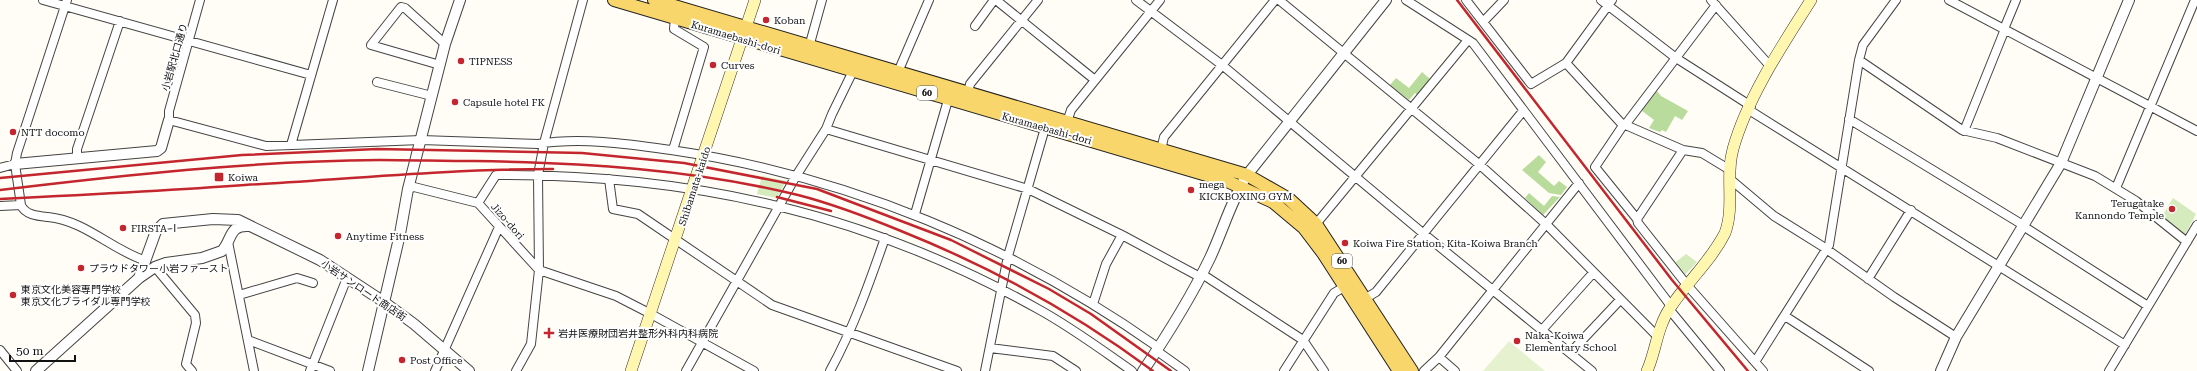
<svg xmlns="http://www.w3.org/2000/svg" width="2197" height="371" viewBox="0 0 2197 371" font-family="'Roboto Serif','Noto Sans JP',serif">
<rect width="100%" height="100%" fill="#fffdf5"/>
<path fill="#d5ebbd" d="M762,176l24,5 -9,17 -20,-4z
M2173,198l23,16 -11,21 -23,-19z
M1686,254l11,8 -14,15 -10,-13z"/>
<path fill="#b9dc9c" d="M1422,72l8,7 -13,16 -2,-2 -6,7 -19,-15 6,-7 13,10z
M1657,91l4,5 27,15 -6,9 -7,-4 -9,16 -4,-2 -2,2 -11,-4 5,-8 -13,-10z
M1539,155l7,7 -8,10 16,14 5,-5 8,6 -6,8 -12,-2 -27,-23z
M1529,193l15,13 8,-10 8,1 -17,18 -18,-17z"/>
<path fill="#e6f2cf" d="M1509,341l36,30h-62z"/>
<g fill="none" stroke-linecap="round" stroke-linejoin="round">
<defs>
<path id="minor" d="M43,0l268,75
M67,0l-50,153 -2,11 6,41c4,10 17,11 27,12 38,4 62,32 98,44
M200,0l-31,111v9l97,26 155,-6 117,4c43,-7 90,0 133,6 177,26 342,95 488,198
M996,0l99,80
M1136,0l86,65 202,169 168,137
M1279,0l201,165 67,60 110,111
M1406,0l67,43 198,263
M1466,0l65,84 35,-21 46,-63
M1601,0l75,58 75,48
M1711,0l59,66
M1949,0l248,131
M1483,22l21,-22
M975,26l19,-26
M2004,29l12,-29
M809,47l13,-47
M1859,60l103,70 35,8 98,38 41,25 51,41
M1566,63l55,60 62,27 19,3 28,17
M440,65l-69,-20 30,-38 4,1 40,36
M898,72l31,-72
M377,82l55,14
M968,93l2,-9 68,-84
M1749,110l376,235
M1849,119l174,106
M1067,122l4,-12 89,-110
M1624,124l-29,43 42,52 46,-69
M1625,125l91,-120
M826,129l202,60 94,46 78,42
M1964,131l41,-102
M291,145l42,-145
M673,150l31,-103 -30,-18 1,-11
M1161,150l3,-13 111,-137
M77,158v-9l43,-128
M0,168l15,-4
M609,179l4,30 25,5 134,91 185,66
M1730,179l44,37 48,30 72,51 62,40
M2116,188l79,-188
M408,189l6,-2 64,16 61,67 77,26 35,18 103,57
M478,203l18,-28c195,-1 371,38 542,134 33,18 64,41 94,62
M0,206l21,-1
M915,214l33,-114
M1637,219l1,4 49,62 76,86
M1316,224l152,-184
M2023,226l125,80
M228,242l26,129
M155,267l40,48 1,8 -10,41 6,7
M1202,274l101,66 21,31
M1868,279l43,-69
M239,295l58,-17 16,5
M1366,298l10,-6 147,-181
M1093,304l13,-40 16,-29
M1669,309l51,62
M1785,316l84,55
M1542,330l51,-57
M248,340l82,31
M990,348l63,8 23,15
M0,350l17,21
M1157,351l28,20
M1570,353l50,-53
M1439,357l16,14
M1755,362l74,-117 30,-185 4,-15 33,-45
M310,371l37,-93
M435,371l64,-144
M516,371l15,-27 8,-74 -1,-95 6,-32 39,-143
M686,371l110,-195 30,-47 6,-15 21,-43
M830,371c23,-42 39,-87 55,-133
M985,371l23,-115 37,-128
M1284,371l50,-78 10,-6
M1424,371l15,-14 140,-174
M2109,371l88,-146"/>
<path id="tertiary" d="M15,164l142,-13 4,-3 8,-28
M139,278l17,-47 7,-7 50,-5 25,1 82,40 64,42 30,22 55,47
M36,371l103,-93 16,-11 11,-4 36,-5 20,-7c10,-11 7,-26 26,-25
M368,371l32,-137 8,-45 37,-145 15,-44
M1143,371c23,-34 49,-76 67,-113 13,-28 21,-57 37,-83l139,-175
M1941,371l15,-34 105,-174 68,-163"/>
<path id="secondary" d="M631,371l124,-371
M1647,371c9,-20 10,-44 23,-63 17,-26 41,-47 55,-75 10,-27 0,-56 8,-84 14,-51 50,-105 78,-149"/>
<path id="primary" d="M614,0l613,181 46,21 31,26 19,25 76,118
M654,0l593,175 42,24 27,25 96,147"/>
</defs>
<use href="#minor" stroke="#444" stroke-width="10"/>
<use href="#tertiary" stroke="#444" stroke-width="12"/>
<use href="#secondary" stroke="#333" stroke-width="12"/>
<use href="#primary" stroke="#222" stroke-width="14"/>
<use href="#minor" stroke="#fff" stroke-width="8"/>
<use href="#tertiary" stroke="#fff" stroke-width="10"/>
<use href="#secondary" stroke="#fff6b0" stroke-width="11"/>
<use href="#primary" stroke="#f9d66b" stroke-width="12"/>
<path stroke="#c4262e" stroke-width="2.5" d="M1457,0l215,280 76,91
M0,178l242,-23 135,-6 205,4 102,10 133,26 134,51 98,49 42,25 80,57
M0,190c125,-15 252,-29 379,-30 32,0 64,1 96,1 109,2 217,8 323,34 35,9 69,22 103,36 90,36 174,82 252,140
M777,197l54,14
M0,199c82,-4 163,-8 245,-14 103,-6 205,-16 308,-16"/>
</g>
<g fill="#c4262e" stroke="#fff" stroke-width="1.5">
<circle cx="766" cy="20" r="4"/>
<circle cx="461" cy="61" r="4"/>
<circle cx="713" cy="65" r="4"/>
<circle cx="455" cy="102" r="4"/>
<circle cx="13" cy="132" r="4"/>
<rect x="214" y="172" width="10" height="10" rx="2"/>
<circle cx="1191" cy="190" r="4"/>
<circle cx="2172" cy="209" r="4"/>
<circle cx="123" cy="228" r="4"/>
<circle cx="338" cy="236" r="4"/>
<circle cx="1345" cy="243" r="4"/>
<circle cx="81" cy="268" r="4"/>
<circle cx="13" cy="295" r="4"/>
<path d="M547 327h4v4h4v4h-4v4h-4v-4h-4v-4h4z"/>
<circle cx="1517" cy="341" r="4"/>
<circle cx="402" cy="360" r="4"/>
</g>
<g text-anchor="middle" stroke-width="4" stroke-linejoin="round" paint-order="stroke">
<g fill="#fff" stroke="#585858" stroke-width="1">
<rect x="917" y="86" width="20" height="14" rx="3"/>
<rect x="1332" y="254" width="20" height="14" rx="3"/>
</g>
<g font-size="9" font-weight="bold" fill="#111">
<text x="927" y="96">60</text>
<text x="1342" y="264">60</text>
</g>
<g font-size="10" fill="#111" stroke="#fff" text-anchor="start">
<text x="774" y="24">Koban</text>
<text x="469" y="65">TIPNESS</text>
<text x="721" y="69">Curves</text>
<text x="463" y="106">Capsule hotel FK</text>
<text x="21" y="136">NTT docomo</text>
<text x="228" y="181">Koiwa</text>
<text x="1199" y="188">mega<tspan x="1199" dy="12">KICKBOXING GYM</tspan></text>
<text x="2164" y="207" text-anchor="end">Terugatake<tspan x="2164" dy="12">Kannondo Temple</tspan></text>
<text x="131" y="232">FIRSTA Ⅰ</text>
<text x="346" y="240">Anytime Fitness</text>
<text x="1353" y="247">Koiwa Fire Station, Kita-Koiwa Branch</text>
<text x="89" y="272">プラウドタワー小岩ファースト</text>
<text x="21" y="293">東京文化美容専門学校<tspan x="21" dy="12">東京文化ブライダル専門学校</tspan></text>
<text x="558" y="337">岩井医療財団岩井整形外科内科病院</text>
<text x="1525" y="339">Naka-Koiwa<tspan x="1525" dy="12">Elementary School</tspan></text>
<text x="410" y="364">Post Office</text>
</g>
<g font-size="10" fill="#111" stroke="#fff">
<text transform="translate(736 37) rotate(17)" y="4">Kuramaebashi-dori</text>
<text transform="translate(174 57) rotate(-74)" y="4">小岩駅北口通り</text>
<text transform="translate(1047 128) rotate(16)" y="4">Kuramaebashi-dori</text>
<text transform="translate(694 186) rotate(-72)" y="4">Shibamata-kaido</text>
<text transform="translate(508 221) rotate(49)" y="4">Jizo-dori</text>
<text transform="translate(364 290) rotate(34)" y="4">小岩サンロード商店街</text>
</g>
</g>
<path d="M10 355v6h65v-6" fill="none" stroke="#111111" stroke-width="2"/>
<text x="16" y="355" font-size="12" fill="#111111" stroke="#ffffff" stroke-width="3" paint-order="stroke">50 m</text>
</svg>
